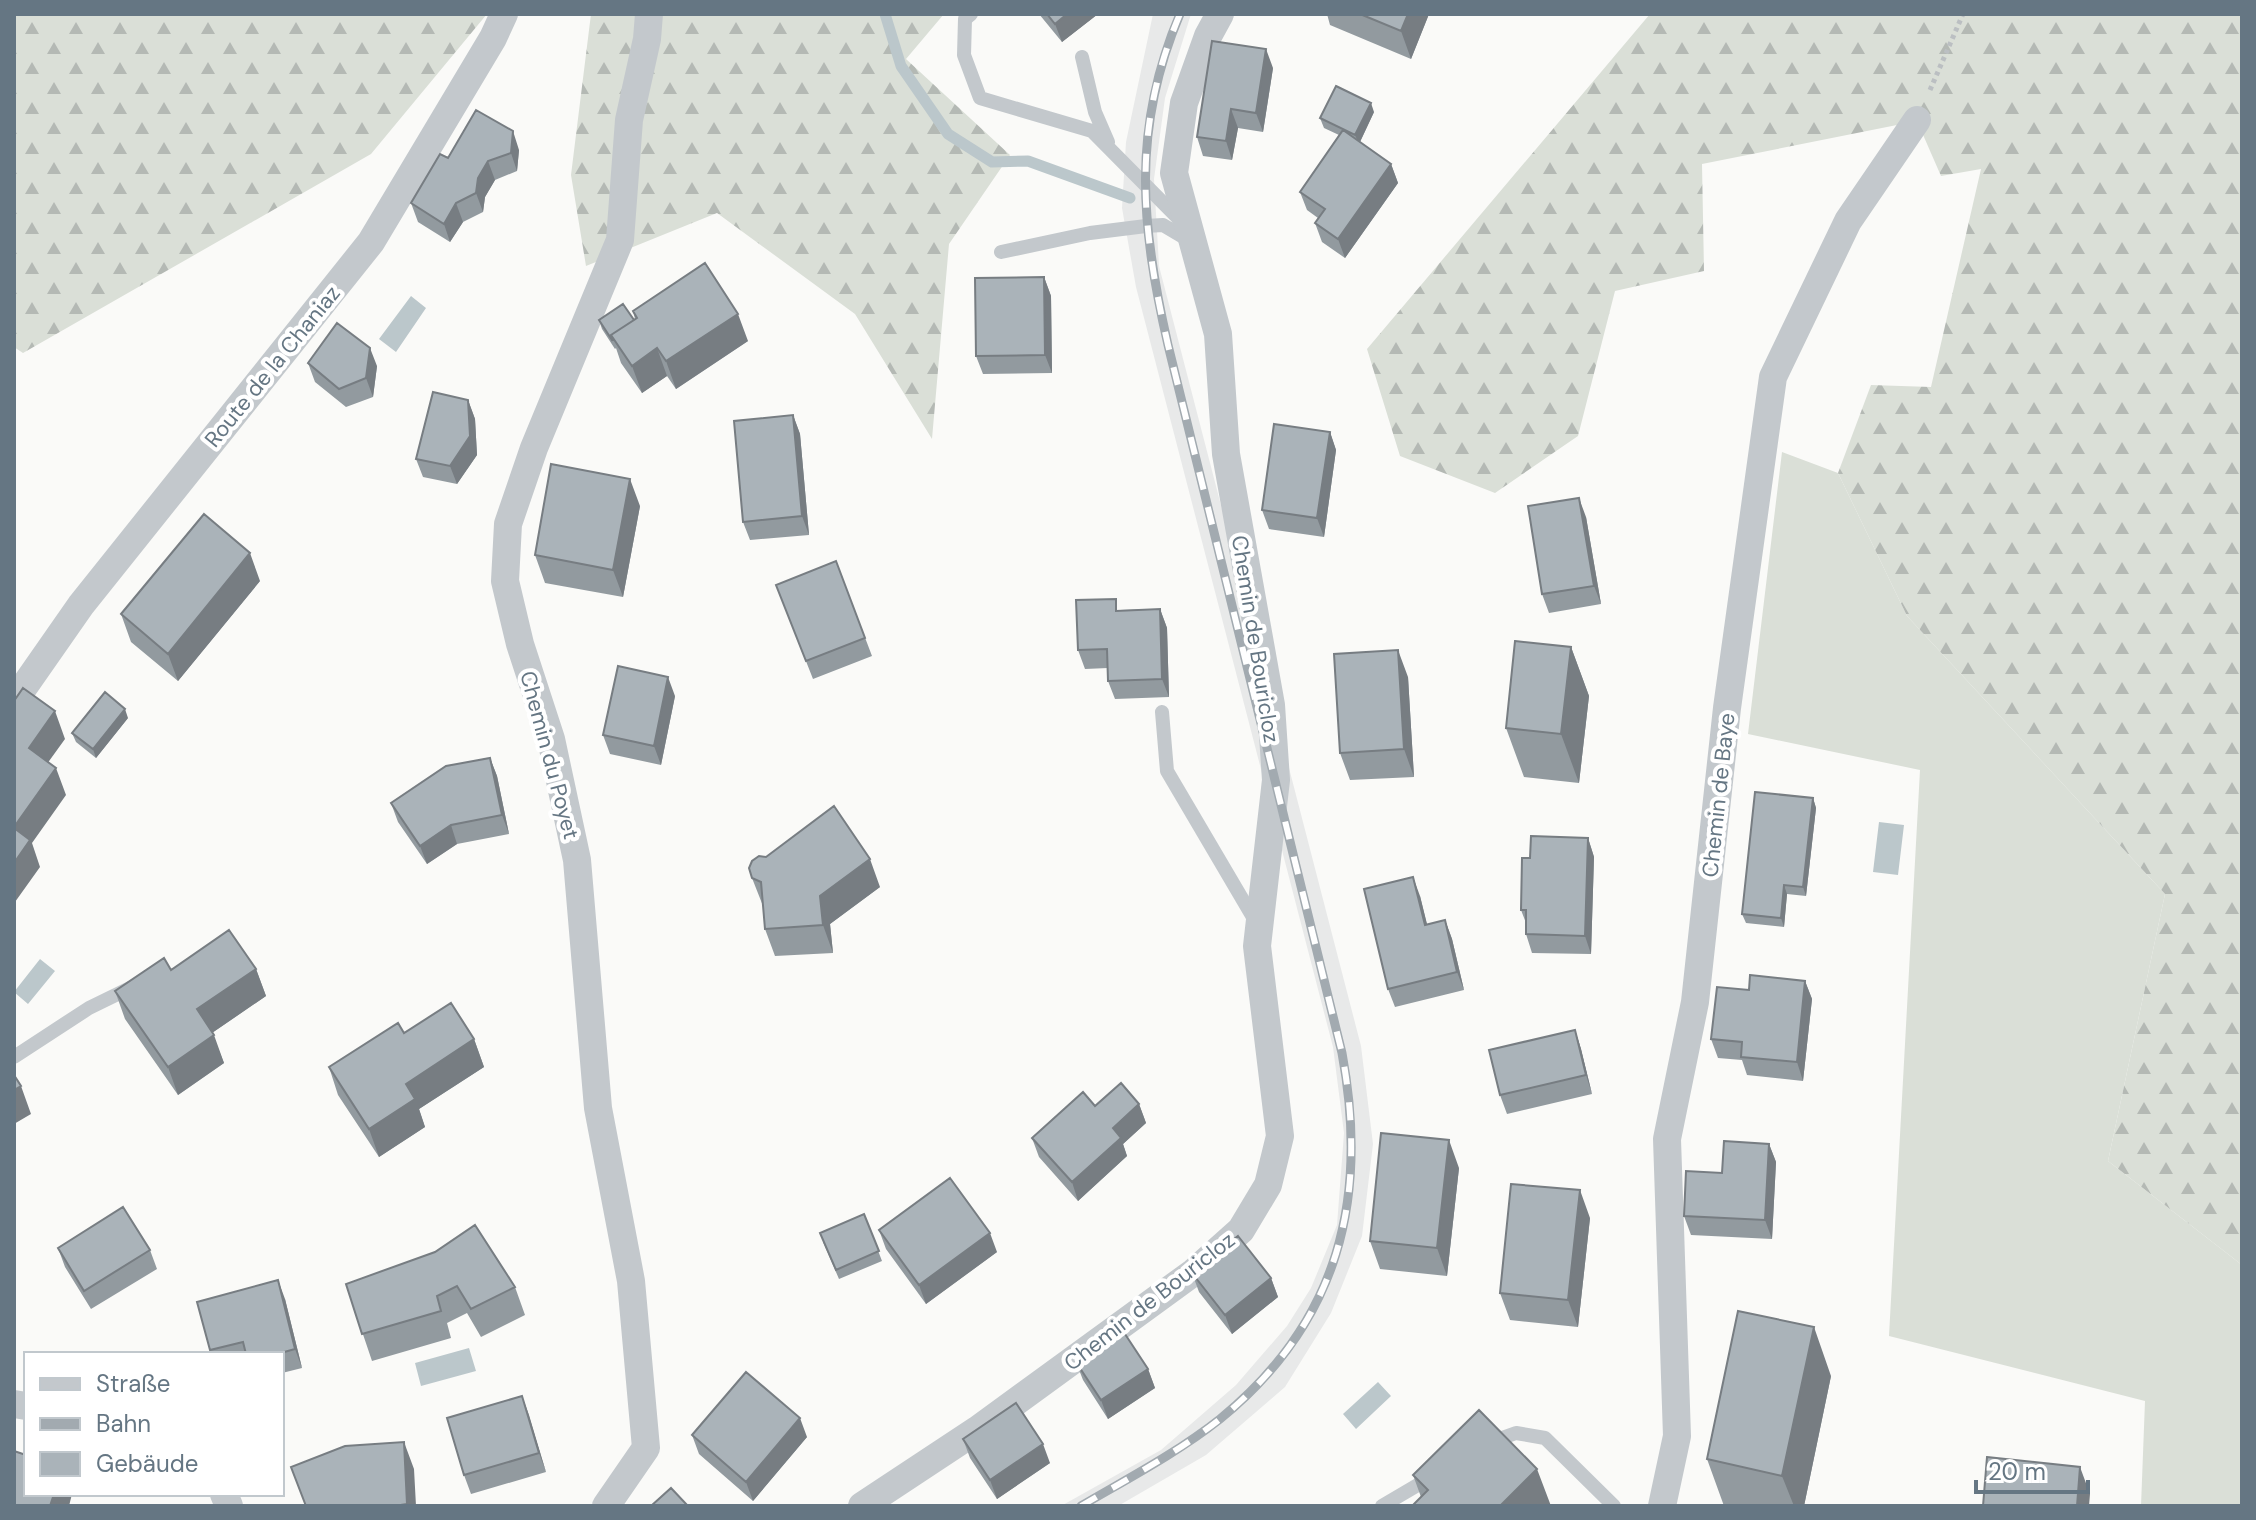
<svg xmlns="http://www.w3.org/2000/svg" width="2256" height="1520" viewBox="0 0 2256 1520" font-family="'DM Sans',sans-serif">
<defs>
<pattern id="forest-firs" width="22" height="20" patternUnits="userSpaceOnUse" patternTransform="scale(2)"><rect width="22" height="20" fill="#dadfd7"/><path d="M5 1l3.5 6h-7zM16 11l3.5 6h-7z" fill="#b4b9b4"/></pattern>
</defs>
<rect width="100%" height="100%" fill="#fafaf8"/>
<path fill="#e8e9e9" d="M1153,14h38l-26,84 -11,81 5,87 202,780 12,98 -11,92 -31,77 -46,74 -79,68 -88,51h-57l100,-56 75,-65 51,-59 24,-38 26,-63 7,-92 -11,-86 -197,-760 -14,-79 4,-66z"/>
<path fill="#dadfd7" d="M1782,452l56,21 69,143 258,278 -57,267 134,104v241h-101l4,-105 -256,-65 31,-566 -172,-36z"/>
<path fill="url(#forest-firs)" d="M14,14h473l-116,140 -348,199 -9,-6z
M591,14h353l-38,45 104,96 -61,89 -17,195 -77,-125 -138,-101 -131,53 -15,-91z
M1650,14h592v1251l-134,-104 57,-267 -258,-278 -69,-143 33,-88 60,2 50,-218 -40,7 -24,-55 -215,43 2,107 -89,20 -37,145 -83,57 -95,-37 -33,-107z"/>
<path fill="#bbc7cb" d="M411,296l15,12 -30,44 -17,-13z
M1879,822l25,3 -6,50 -25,-3z
M40,959l15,12 -27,33 -14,-12z
M469,1348l7,23 -55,15 -6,-23z
M1378,1382l13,14 -35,33 -13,-15z"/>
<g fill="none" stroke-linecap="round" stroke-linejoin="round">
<path stroke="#bbc7cb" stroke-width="11" d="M885,14l16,52 47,68 44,28 36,-1 102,37"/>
<path stroke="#bbbfc2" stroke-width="5" stroke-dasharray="4 4" stroke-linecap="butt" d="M1930,90l33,-76"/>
<path stroke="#c3c8cc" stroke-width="14" d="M971,14l-6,5 -1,36 16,43 112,33 91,92
M1082,57l13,55 13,30
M1001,252l89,-19 56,-7 17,-1 27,16
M1162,712l5,59 90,153
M14,1057l75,-49 43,-21
M1488,1443l28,-10 29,5 69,68
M1382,1506l51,-30"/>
<path stroke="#c3c8cc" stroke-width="28" d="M14,701l67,-96 290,-363 122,-204 11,-24
M14,1404l12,2
M224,1494l5,12
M606,1506l40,-58 -15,-167 -33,-173 -21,-248 -26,-121 -31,-95 -15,-63 3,-57 26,-76 86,-208 9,-120 18,-81 2,-25
M862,1506l115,-76 217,-158 47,-42 27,-45 12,-49 -23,-190 19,-166 -5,-75 -45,-251 -8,-120 -44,-161 10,-70 24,-67 12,-22
M1662,1506l15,-70 -10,-297 28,-137 32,-294 46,-331 75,-156 69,-101"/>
<defs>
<path id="rail" d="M1081,1506c46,-27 96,-53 139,-87 119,-97 149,-220 122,-366l-174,-708c-27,-118 -37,-216 12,-331"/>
</defs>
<use href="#rail" stroke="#a2aab0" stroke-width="9"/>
<use href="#rail" stroke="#fff" stroke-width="6" stroke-dasharray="18" stroke-linecap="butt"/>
</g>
<path fill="#929a9f" d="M1039,14h59l-36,28z
M1327,14h102l-18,45 -81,-34z
M1273,68l-10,64 -25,-4 -6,32 -29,-4 -6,-19z
M1374,112l-14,30 31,22 7,19 -53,75 -23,-16 -7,-19 3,-5 -11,-8 -7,-18 39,-57 -15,-7 -4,-10z
M519,150l-2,21 -22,9 -10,17 -2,15 -20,10 -13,20 -32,-20 -7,-19 37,-45z
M1044,277l7,19 1,77 -69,1 -7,-18z
M633,311l115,30 -72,48 -9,-13 -25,17 -21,-30 -5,-15 -1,1 -13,-20 -3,-9h35l1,-1z
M308,363l69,3 -4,31 -27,10 -31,-25z
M468,400l7,19 2,36 -20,29 -34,-7 -7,-18z
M793,415l7,19 9,101 -59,5 -7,-18z
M1330,432l6,18 -12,87 -55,-8 -7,-19z
M640,506l-17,91 -78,-14 -10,-28z
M1586,517l15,87 -52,9 -7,-19z
M836,561l36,95 -59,23 -37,-94z
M260,581l-82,100 -47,-39 -10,-28z
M1160,609l7,19 2,69 -54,2 -7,-18v-13l-23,1 -7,-19 42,-40z
M1571,647l18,49 -10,87 -55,-6 -18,-49z
M1408,677l6,100 -64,3 -10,-27z
M675,696l-14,69 -51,-11 -7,-19z
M128,718l-32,40 -20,-16 -4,-9z
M490,758l7,18 12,58 -52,10 -30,20 -29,-42 -7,-19z
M1813,798l3,10 -10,88 -19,-2 -3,33 -38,-4 -4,-9z
M1588,838l6,19 -3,97 -59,-1 -6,-19v-11l-5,-13 9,-52z
M752,878l128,9 -50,37 3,29 -58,3 -10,-27 -2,-23z
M1420,896l7,29 18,-5 7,19 12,51 -69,17 -7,-18z
M256,969l10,27 -54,37 12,30 -46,32 -53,-76 -10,-28 56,-21z
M1805,981l7,18 -9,82 -56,-6 -5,-15 -24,-2 -7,-19 38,-49z
M1575,1030l6,19 11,45 -85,20 -7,-19z
M404,1033l70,6 10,28 -65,42 6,18 -46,30 -41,-62 -9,-28z
M1139,1104l7,19 -23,21 4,12 -49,45 -39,-44 -7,-19 63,-32z
M1769,1144l7,18 -4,77 -81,-4 -7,-19 38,-43z
M1459,1168l-12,108 -67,-7 -10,-28z
M864,1214l18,47 -43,18 -16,-37z
M1590,1218l-12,109 -68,-7 -10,-27z
M879,1230l118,22 -71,52 -40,-55z
M58,1248l92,2 7,19 -66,40 -26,-42z
M1192,1273l79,5 7,19 -46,37 -33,-42z
M346,1284l169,3 10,28 -44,22 -14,-24 -20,10 4,15 -79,23z
M285,1299l17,69 -20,5v-19h-71l-14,-52z
M1076,1362l72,7 7,19 -47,31 -25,-39z
M1831,1376l-27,130h-80l-17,-47z
M522,1396l24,76 -75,22 -7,-19z
M692,1435l115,2 -54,64 -54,-47z
M963,1439l87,24 -53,36 -27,-41z
M1413,1475l138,31 -130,-9z"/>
<path fill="#777d82" d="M1067,14h31l-36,28 -7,-18z
M1408,14h21l-18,45 -10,-28z
M1266,49l7,19 -10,64 -7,-19z
M1371,103l3,9 -15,32 -4,-9z
M1231,109l7,19 -6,32 -6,-19z
M513,131l6,19 -2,21 -6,-18z
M488,161l7,19 -10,17 -2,15 -7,-19 2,-15z
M1391,164l7,19 -53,75 -7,-19z
M456,203l7,19 -13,20 -6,-18z
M1044,277l7,19 1,77 -7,-18z
M738,314l10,27 -72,48 -10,-28z
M370,348l7,18 -4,31 -7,-19z
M657,348l10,28 -25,17 -10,-27z
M468,400l7,19 2,36 -20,29 -7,-18z
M793,415l7,19 9,101 -7,-19z
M1330,432l6,18 -12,87 -7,-19z
M630,479l10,27 -17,91 -10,-27z
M1579,498l7,19 15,87 -7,-18z
M250,553l10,28 -82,100 -10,-27z
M1160,609l7,19 2,69 -7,-18z
M1571,647l18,49 -10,87 -18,-49z
M1398,650l10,27 6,100 -10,-28z
M668,677l7,19 -14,69 -7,-19z
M125,709l3,9 -32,40 -3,-9z
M55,711l10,28 -26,36 -10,-27z
M490,758l7,18 12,58 -7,-19z
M56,768l10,27 -34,48 8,24 -25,35 -1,-3v-72z
M1813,798l3,10 -10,88 -3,-9z
M451,825l6,19 -30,20 -7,-18z
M1588,838l6,19 -3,97 -6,-18z
M870,859l10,28 -50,37 3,29 -10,-28 -3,-29z
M1413,877l7,19 12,48 -7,-19z
M1784,885l3,9 -3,33 -3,-9z
M1445,920l7,19 12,51 -7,-18z
M256,969l10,27 -60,41 -9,-28z
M1805,981l7,18 -9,82 -6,-19z
M1575,1030l6,19 11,45 -6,-19z
M214,1035l10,28 -46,32 -10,-28z
M474,1039l10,28 -65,42 6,18 -46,30 -10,-28 37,-45z
M21,1086l10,28 -17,10v-34z
M1139,1104l7,19 -23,21 4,12 -49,45 -6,-19 41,-54z
M1449,1140l10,28 -12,108 -10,-28z
M1769,1144l7,18 -4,77 -7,-19z
M1580,1190l10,28 -12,109 -10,-27z
M990,1233l7,19 -71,52 -7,-19z
M1271,1278l7,19 -46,37 -7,-19z
M278,1280l7,19 17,69 -7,-19z
M1814,1327l17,49 -27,130h-10l-12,-30z
M1148,1369l7,19 -47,31 -7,-19z
M522,1396l7,19 17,57 -7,-19z
M800,1418l7,19 -54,64 -7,-19z
M404,1442l10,27 2,37h-8l-1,-2z
M1043,1444l7,19 -53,36 -7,-19z
M2080,1467l10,27 -1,12h-12z
M1537,1469l14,37h-51z
M54,1494h18l-3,12h-19z"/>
<path fill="#aab3b9" stroke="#777d82" stroke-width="2" d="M1047,14h20l-12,10z
M1360,14h48l-7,17z
M1212,41l54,8 -10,64 -25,-4 -5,32 -29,-4z
M1336,86l35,17 -16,32 -35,-17z
M476,110l37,21 -2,22 -23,8 -10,17 -2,15 -20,10 -12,21 -33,-21 29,-49 8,4z
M1343,130l48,34 -53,75 -23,-16 10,-14 -25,-17z
M705,263l33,51 -72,47 -9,-13 -25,18 -21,-31 26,-17 -4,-7z
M1044,277l1,78 -69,1 -1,-78z
M623,304l11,16 -23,15 2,4 -1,1 -13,-20z
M337,323l33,25 -4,30 -27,11 -31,-26z
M433,392l35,8 2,36 -20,30 -34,-7z
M793,415l9,101 -59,6 -9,-101z
M1274,424l56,8 -13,86 -55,-8z
M551,464l79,15 -17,91 -78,-15z
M1579,498l15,88 -52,8 -14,-88z
M204,514l46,39 -82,101 -47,-40z
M836,561l29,77 -59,23 -30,-76z
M1116,599v12l44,-2 2,70 -54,2 -1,-32 -29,1 -2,-50z
M1515,641l56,6 -10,87 -55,-6z
M1398,650l6,99 -64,4 -6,-99z
M618,666l50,11 -14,69 -51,-11z
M23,688l32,23 -26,37 27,20 -42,59v-126z
M105,692l20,17 -32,40 -21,-16z
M490,758l12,57 -51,10 -31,21 -29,-43 55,-37z
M1755,792l58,6 -10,89 -19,-2 -3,33 -39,-4z
M834,806l36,53 -50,37 3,29 -58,4 -4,-47 -9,-4 -3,-10 3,-7 7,-5 7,1z
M14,828l16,12 -16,23z
M1531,836l57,2 -3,98 -59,-2v-24h-5l1,-52h8z
M1413,877l12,48 20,-5 12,52 -69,17 -24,-100z
M229,930l27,39 -59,40 17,26 -46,32 -53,-76 49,-33 7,12z
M1750,975l55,6 -8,81 -56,-5 1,-15 -31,-3 6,-52 32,3z
M451,1003l23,36 -68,45 9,15 -46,30 -40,-62 69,-44 6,10z
M1575,1030l11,45 -86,20 -11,-45z
M14,1075l7,11 -7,4z
M1121,1083l18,21 -26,24 8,10 -49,44 -40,-44 51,-46 12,14z
M1381,1133l68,7 -12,108 -67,-7z
M1724,1141l45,3 -4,76 -81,-4 2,-45 36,2z
M950,1178l40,55 -71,52 -40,-55z
M1511,1184l69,6 -12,110 -68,-7z
M123,1207l27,43 -66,41 -26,-43z
M864,1214l15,37 -43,19 -16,-37z
M475,1225l40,62 -44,22 -14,-23 -20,10 4,15 -79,23 -16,-50 89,-32z
M1238,1236l33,42 -46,37 -33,-42z
M278,1280l17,69 -18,5h-31l-3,-12 -33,8 -13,-48z
M1738,1311l76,16 -32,149 -75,-17z
M1123,1331l25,38 -47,31 -25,-38z
M746,1372l54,46 -54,64 -54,-47z
M522,1396l17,57 -75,22 -17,-57z
M1016,1403l27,41 -53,36 -27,-41z
M1479,1410l58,59 -37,37h-88l16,-16 -15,-15z
M404,1442l3,62 -13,2h-88l-15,-39 54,-21z
M14,1451l12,4v39h28l-4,12h-36z
M1987,1457l93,10 -3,39h-94z
M671,1488l17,18h-37z"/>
<g text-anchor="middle" stroke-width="8" stroke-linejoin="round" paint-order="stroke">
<g font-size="22" fill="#657683" stroke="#fff">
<text transform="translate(272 366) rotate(-51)" y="8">Route de la Chaniaz</text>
<text transform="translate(1256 639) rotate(81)" y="8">Chemin de Bouricloz</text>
<text transform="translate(550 755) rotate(75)" y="8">Chemin du Poyet</text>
<text transform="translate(1718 795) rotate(-84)" y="8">Chemin de Baye</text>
<text transform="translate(1149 1301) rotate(-38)" y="8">Chemin de Bouricloz</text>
</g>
</g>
<rect width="2256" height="1520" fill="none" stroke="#657683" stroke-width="32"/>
<rect x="24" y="1352" width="260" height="144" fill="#ffffff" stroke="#c1c8cd" stroke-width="2"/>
<rect x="40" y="1378" width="40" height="12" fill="#c3c8cc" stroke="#c1c8cd" stroke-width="2"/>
<text x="96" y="1392" font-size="24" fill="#657683">Straße</text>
<rect x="40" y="1418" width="40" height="12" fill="#a2aab0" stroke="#c1c8cd" stroke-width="2"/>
<text x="96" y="1432" font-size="24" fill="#657683">Bahn</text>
<rect x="40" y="1452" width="40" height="24" fill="#aab3b9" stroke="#c1c8cd" stroke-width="2"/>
<text x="96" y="1472" font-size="24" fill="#657683">Gebäude</text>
<path d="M1976 1480v12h112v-12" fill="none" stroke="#657683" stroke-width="4"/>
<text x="1988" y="1480" font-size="24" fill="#657683" stroke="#ffffff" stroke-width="6" paint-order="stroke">20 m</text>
</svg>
